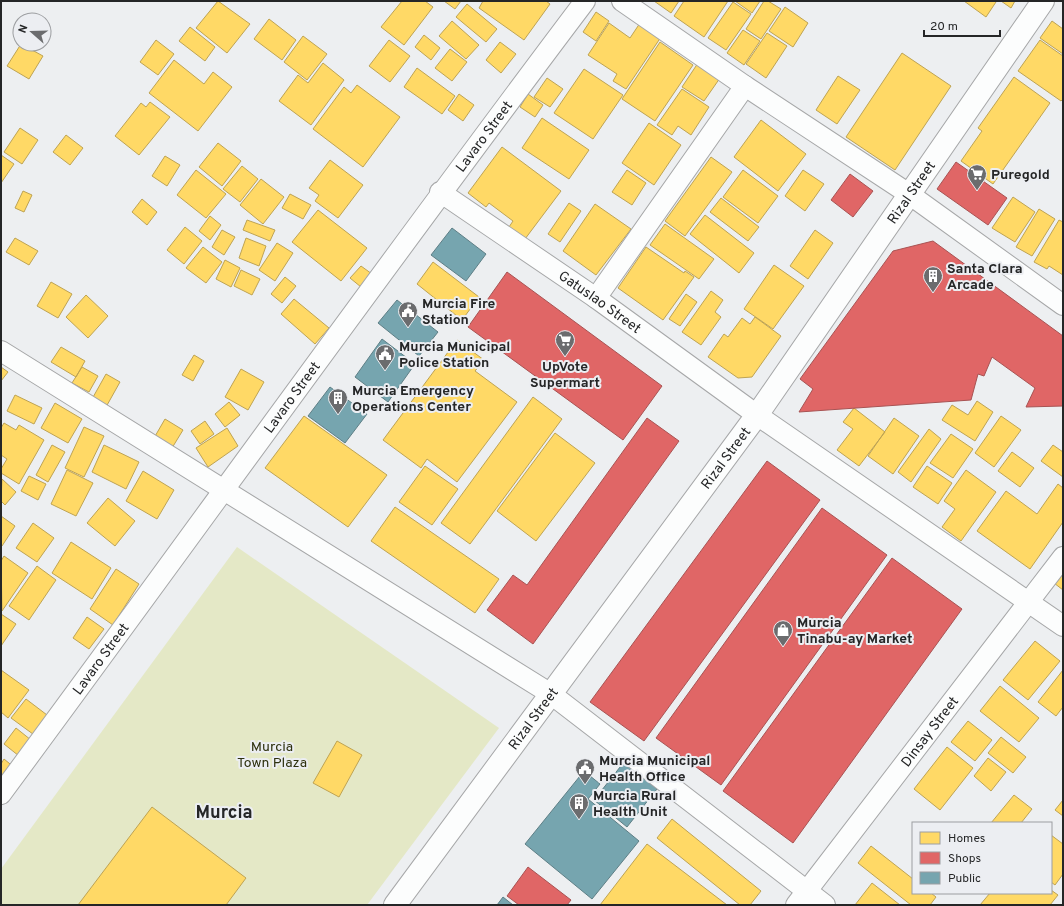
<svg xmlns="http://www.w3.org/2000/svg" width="1064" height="906" viewBox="0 0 1064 906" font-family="Overpass,sans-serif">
<rect width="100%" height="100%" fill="#edeff1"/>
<path fill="#e4e8c6" d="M237,547l262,181 -132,177h-366v-36z"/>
<path fill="#ffd966" stroke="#bea353" d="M218,1l32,23 -23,29 -31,-25z
M402,1h23l8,6 -29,38 -23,-18z
M444,1h17l-6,8z
M483,1h63l4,3 -26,36 -45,-32z
M654,1h25l-8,12z
M684,1h44l-24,36 -30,-21z
M735,1h25l-8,12z
M764,1h4l13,8 -20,30 -15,-10z
M964,1h31l1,1 -10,15z
M1001,1h14l-4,7z
M733,2l18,12 -25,36 -18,-12z
M467,4l30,25 -11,13 -30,-25z
M785,7l23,16 -15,24 -24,-16z
M596,12l13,9 -13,20 -13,-9z
M269,19l27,21 -14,20 -28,-21z
M452,21l27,24 -13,14 -27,-23z
M1052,21l11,8v25l-23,-16z
M609,23l21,15 10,-15 21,14 -35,52 -13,-8 4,-7 -29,-19z
M190,27l25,20 -10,14 -26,-20z
M743,30l17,11 -16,24 -17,-12z
M767,33l20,13 -21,32 -20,-14z
M424,35l16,13 -9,12 -16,-13z
M303,36l24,18 -20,26 -23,-18z
M156,40l18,14 -16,21 -18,-13z
M389,40l21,16 -20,26 -21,-16z
M1040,40l23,16v43l-2,2 -43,-30z
M500,42l16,12 -15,19 -15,-13z
M660,42l33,23 -38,56 -33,-22z
M21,44l22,12 -14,23 -22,-13z
M450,49l17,13 -15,19 -17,-13z
M902,53l49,33 -56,84 -49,-33z
M174,60l30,24 9,-12 19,15 -34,44 -49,-38z
M323,63l21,17 -33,45 -32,-24 19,-26 10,8z
M698,63l22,15 -16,23 -22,-14z
M417,68l38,28 -13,18 -38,-27z
M584,69l39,26 -30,44 -39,-26z
M838,76l22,14 -23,34 -21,-14z
M1014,77l36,26 -57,81 -32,-23 21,-30 -4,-3z
M547,78l16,11 -13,18 -16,-10z
M357,85l43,32 -37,50 -50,-38 31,-42 7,6z
M682,89l27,18 -18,28 -13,-9 -6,9 -15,-10z
M459,94l15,11 -11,16 -15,-11z
M528,94l15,11 -8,12 -15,-10z
M150,102l20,15 -31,38 -24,-19 26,-33 5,4z
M542,118l47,32 -20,29 -47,-31z
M761,120l45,34 -28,37 -44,-34z
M649,123l32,22 -27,40 -32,-22z
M20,128l18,12 -16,24 -18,-12z
M66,135l17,13 -13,17 -17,-13z
M218,143l23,18 -19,25 -23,-19z
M502,147l59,44 -36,48 -16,-12 4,-6 -24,-18 -3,4 -18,-14z
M1,155l13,9 -13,19z
M165,156l15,9 -13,21 -15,-10z
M711,157l21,15 -47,64 -20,-15z
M330,160l33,25 -25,33 -23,-17 4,-6 -10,-7z
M242,166l16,13 -18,23 -17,-13z
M196,170l30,24 -20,24 -29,-23z
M627,170l19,13 -14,22 -20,-13z
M743,170l35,26 -20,27 -35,-26z
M803,170l21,14 -19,27 -20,-15z
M261,179l23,18 -21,27 -23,-19z
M23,191l9,4 -8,17 -9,-4z
M290,194l21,11 -8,14 -21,-11z
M1013,197l22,15 -20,30 -23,-14z
M721,198l38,29 -11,14 -38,-29z
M142,199l15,13 -10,13 -15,-13z
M569,203l12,8 -21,31 -12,-8z
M595,204l36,25 -35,46 -33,-24z
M1039,209l16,10 -23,37 -16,-9z
M318,210l49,38 -26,33 -49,-39z
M705,215l49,38 -15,20 -49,-39z
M210,216l11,9 -11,15 -11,-9z
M247,220l28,10 -5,11 -27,-11z
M1059,220l4,2v53l-14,-9 -2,3 -13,-7z
M665,224l49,35 -15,20 -49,-34z
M185,227l17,14 -18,23 -17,-14z
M222,230l13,7 -11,18 -12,-8z
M815,230l18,13 -25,36 -18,-13z
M15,238l23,13 -9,14 -23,-13z
M246,238l20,8 -7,20 -20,-8z
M277,243l16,10 -18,28 -16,-11z
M203,247l19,15 -16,21 -20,-15z
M646,247l38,26 1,-2 9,6 -31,43 -45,-32z
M225,260l15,8 -9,19 -15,-8z
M433,262l46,35 -17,23 -45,-36z
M774,265l30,21 -31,43 -29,-20z
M361,266l11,8 -11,13 -11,-9z
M241,270l19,9 -8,16 -18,-9z
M285,277l11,9 -14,17 -11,-9z
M51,282l21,12 -14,24 -21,-12z
M711,291l12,9 -8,12 6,5 -20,28 -19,-13z
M686,294l11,8 -17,24 -11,-7z
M86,295l22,21 -20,22 -22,-21z
M294,299l35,29 -14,16 -34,-30z
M755,317l26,19 -29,41 -14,1 -30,-21 16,-23 4,3 14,-19 8,6z
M457,340l27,20 -9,11 42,31 -60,80 -30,-23 -6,9 -38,-28z
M61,347l24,14 -9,16 -25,-15z
M194,355l10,6 -11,20 -11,-6z
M1,367l7,5 -7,9z
M82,367l16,9 -9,16 -17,-9z
M241,369l23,13 -16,28 -23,-13z
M106,374l14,8 -14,25 -14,-8z
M15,395l27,13 -8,16 -27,-13z
M533,397l29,22 -92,125 -29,-21z
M977,401l16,11 -18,29 -33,-21 10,-15 16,10z
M229,402l11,13 -15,12 -10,-13z
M55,403l27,16 -14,24 -27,-15z
M854,408l31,24 -26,34 -22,-16 16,-21 -10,-7z
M304,416l83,59 -39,52 -83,-59z
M1001,416l20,14 -27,37 -19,-14z
M894,418l25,18 -26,38 -25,-18z
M165,419l18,11 -11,18 -18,-10z
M205,421l9,13 -14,10 -9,-13z
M4,423l12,7 3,-5 25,15 -25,44 -18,-11v-4l6,-10 -6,-4v-27z
M84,427l20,9 -20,41 -19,-9z
M227,428l11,18 -30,21 -12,-19z
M929,429l12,10 -30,43 -13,-10z
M555,433l40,30 -59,78 -39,-30z
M951,434l22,15 -20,29 -23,-15z
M52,445l13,7 -17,30 -12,-7z
M104,445l35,17 -13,27 -34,-17z
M1053,445l10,7v25l-22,-16z
M1012,452l22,16 -14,19 -22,-16z
M425,466l33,23 -26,36 -33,-23z
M927,466l25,17 -14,21 -25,-17z
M67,470l26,13 -17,33 -25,-12z
M966,470l30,22 -35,49 -19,-14 13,-18 -11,-8z
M143,471l31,19 -17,29 -31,-18z
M29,476l17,8 -8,16 -17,-9z
M2,479l14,13 -11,13 -4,-4z
M1058,484l5,4v34l-33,47 -53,-38 29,-40 31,23z
M108,498l27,23 -20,25 -28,-23z
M395,507l104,72 -24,34 -104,-72z
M1,516l14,10 -13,20 -1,-1z
M33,523l21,15 -17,24 -21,-14z
M71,542l40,26 -19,31 -40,-26z
M4,556l24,17 -26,38 -1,-50z
M37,566l19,14 -27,40 -20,-14z
M116,569l23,15 -26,41 -23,-16z
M1063,572v18l-9,-7z
M1,614l15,10 -15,22z
M87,617l17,12 -15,20 -16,-11z
M1035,641l25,20 -32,39 -25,-20z
M1,670l28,20 -21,28 -7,-6z
M1063,670v37l-7,9 -18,-14z
M1000,686l39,32 -20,24 -39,-31z
M26,699l25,19 -14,19 -26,-19z
M968,721l24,19 -17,21 -24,-19z
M16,728l15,12 -12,16 -15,-12z
M1001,737l25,20 -13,16 -25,-20z
M337,741l25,14 -23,42 -26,-14z
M947,747l26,21 -33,42 -26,-21z
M988,758l18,14 -15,19 -17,-15z
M4,759l11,9 -14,17v-21z
M1014,795l18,14 -11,14h-30z
M1063,800v16l-8,-6z
M152,807l94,71 -20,27h-148z
M672,819l89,72 -11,14h-10l-83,-67z
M1051,835l12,9v30l-8,11 -4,-3z
M647,844l80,61h-127z
M871,846l42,33v14h18l5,4 -6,8h-19l-53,-42z
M872,883l28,22h-45z
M1051,890l7,5 -8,10h-70l10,-12h61z"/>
<path fill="#e06666" stroke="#a85353" d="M956,162l51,36 -19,27 -51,-36z
M850,174l23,17 -20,26 -22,-17z
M933,241l130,95v70l-37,1 9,-19 -43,-31 -8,19 -6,-2 -7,26 -172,12 14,-23 -13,-10 93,-128z
M507,272l155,114 -39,54 -155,-113z
M647,418l32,23 -146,203 -46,-34 26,-35 14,10z
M767,461l53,39 -176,241 -54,-39z
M822,508l65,47 -166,230 -65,-47z
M892,558l70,51 -169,234 -70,-52z
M528,867l43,33 -4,5h-48l-12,-9z"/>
<path fill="#76a5af" stroke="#5e7f86" d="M452,228l34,26 -20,27 -35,-26z
M397,300l41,32 -19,24 -41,-33z
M382,339l33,25 -27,38 -33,-25z
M330,387l37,27 -22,29 -37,-27z
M624,762l33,27 -30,38 -33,-27z
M584,771l16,13 -12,15 51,42 -47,58 -67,-55z
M503,897l10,8h-16z"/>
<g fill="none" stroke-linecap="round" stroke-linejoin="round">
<defs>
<g id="minor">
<path d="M622,1l123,85 164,108 154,111"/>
<path id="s1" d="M440,192l156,106 161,117 306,211"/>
<path d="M596,298l149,-212"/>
<path d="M1,351l550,343 274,211"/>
<path id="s2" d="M1,794c195,-264 386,-531 584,-793"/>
<path id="s3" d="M796,905l267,-348"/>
</g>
<g id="tertiary">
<path id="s4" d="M395,905l362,-490 286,-414"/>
</g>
</defs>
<use href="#minor" stroke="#a6a7a8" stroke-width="22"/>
<use href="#tertiary" stroke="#a6a7a8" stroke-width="24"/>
<use href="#minor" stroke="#fcfdfd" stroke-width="20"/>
<use href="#tertiary" stroke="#fcfdfd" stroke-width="22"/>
</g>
<defs>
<symbol id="supermarket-pin" viewBox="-11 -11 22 30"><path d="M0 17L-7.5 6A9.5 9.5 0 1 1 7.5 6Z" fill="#6b6c6e" stroke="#eceef2"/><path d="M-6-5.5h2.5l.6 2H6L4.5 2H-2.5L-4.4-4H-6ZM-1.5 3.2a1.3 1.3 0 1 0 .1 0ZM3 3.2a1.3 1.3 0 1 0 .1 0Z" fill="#fff"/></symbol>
<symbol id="building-pin" viewBox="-11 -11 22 30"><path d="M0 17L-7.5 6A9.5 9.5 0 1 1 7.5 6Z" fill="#6b6c6e" stroke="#eceef2"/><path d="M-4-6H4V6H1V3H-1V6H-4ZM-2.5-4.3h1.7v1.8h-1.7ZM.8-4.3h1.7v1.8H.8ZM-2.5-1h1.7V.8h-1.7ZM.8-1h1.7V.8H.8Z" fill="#fff"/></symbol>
<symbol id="civic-pin" viewBox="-11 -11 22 30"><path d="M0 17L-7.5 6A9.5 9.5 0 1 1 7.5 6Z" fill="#6b6c6e" stroke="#eceef2"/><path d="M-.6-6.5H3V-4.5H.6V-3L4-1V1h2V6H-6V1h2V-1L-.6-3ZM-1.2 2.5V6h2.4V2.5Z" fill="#fff"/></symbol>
<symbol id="shop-pin" viewBox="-11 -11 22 30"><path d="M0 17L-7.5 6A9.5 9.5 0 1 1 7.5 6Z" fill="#6b6c6e" stroke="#eceef2"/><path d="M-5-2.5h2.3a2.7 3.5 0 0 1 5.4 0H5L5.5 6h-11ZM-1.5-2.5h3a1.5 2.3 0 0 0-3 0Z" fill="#fff"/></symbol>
</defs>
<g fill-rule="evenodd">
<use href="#supermarket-pin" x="966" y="163" width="22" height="30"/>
<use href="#building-pin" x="922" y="265" width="22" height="30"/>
<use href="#civic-pin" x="397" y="300" width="22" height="30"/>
<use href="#supermarket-pin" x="554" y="329" width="22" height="30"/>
<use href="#civic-pin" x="374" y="343" width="22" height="30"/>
<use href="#building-pin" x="327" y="387" width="22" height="30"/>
<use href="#shop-pin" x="772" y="619" width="22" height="30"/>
<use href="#civic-pin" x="574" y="757" width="22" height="30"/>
<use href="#building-pin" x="568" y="792" width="22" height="30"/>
</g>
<g text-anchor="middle" stroke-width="4" stroke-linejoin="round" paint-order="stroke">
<g font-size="14" fill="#252627" stroke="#eceef2">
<text dy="5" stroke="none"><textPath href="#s2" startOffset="816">Lavaro Street</textPath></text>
<text dy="5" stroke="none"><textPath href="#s4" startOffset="880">Rizal Street</textPath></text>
<text dy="5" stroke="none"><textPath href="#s1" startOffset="194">Gatuslao Street</textPath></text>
<text dy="5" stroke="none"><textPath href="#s2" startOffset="492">Lavaro Street</textPath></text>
<text dy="5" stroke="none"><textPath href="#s4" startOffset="556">Rizal Street</textPath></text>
<text dy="5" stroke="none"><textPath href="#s2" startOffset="168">Lavaro Street</textPath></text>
<text dy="5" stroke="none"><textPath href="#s4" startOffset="232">Rizal Street</textPath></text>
<text dy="5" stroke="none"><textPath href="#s3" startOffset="219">Dinsay Street</textPath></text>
</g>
<g font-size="14" font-weight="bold" fill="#252627" stroke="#eceef2" text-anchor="start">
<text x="991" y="179">Puregold</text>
<text x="947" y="273">Santa Clara<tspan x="947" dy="16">Arcade</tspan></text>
<text x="422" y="308">Murcia Fire<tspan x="422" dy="16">Station</tspan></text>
<text x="399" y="351">Murcia Municipal<tspan x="399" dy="16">Police Station</tspan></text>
<text x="565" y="371" text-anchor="middle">UpVote<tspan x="565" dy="16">Supermart</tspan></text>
<text x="352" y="395">Murcia Emergency<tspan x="352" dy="16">Operations Center</tspan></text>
<text x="797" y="627">Murcia<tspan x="797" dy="16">Tinabu-ay Market</tspan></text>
<text x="599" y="765">Murcia Municipal<tspan x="599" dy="16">Health Office</tspan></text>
<text x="593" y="800">Murcia Rural<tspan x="593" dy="16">Health Unit</tspan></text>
</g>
<g font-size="14" fill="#2e310e" stroke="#eceef2">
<text x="272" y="751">Murcia<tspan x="272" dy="16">Town Plaza</tspan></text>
</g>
<g font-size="18" font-weight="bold" fill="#252627" stroke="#eceef2">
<text x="224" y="818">Murcia</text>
</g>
</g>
<rect width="1064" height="906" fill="none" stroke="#252627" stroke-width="4"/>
<rect x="912" y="822" width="140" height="72" fill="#eceef2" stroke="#9c9ea1"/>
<rect x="920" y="832" width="20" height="12" fill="#ffd966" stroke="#9c9ea1"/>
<text x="948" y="842" font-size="12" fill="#252627">Homes</text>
<rect x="920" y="852" width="20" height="12" fill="#e06666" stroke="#9c9ea1"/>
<text x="948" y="862" font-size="12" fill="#252627">Shops</text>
<rect x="920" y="872" width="20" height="12" fill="#76a5af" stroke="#9c9ea1"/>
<text x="948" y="882" font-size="12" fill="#252627">Public</text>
<g transform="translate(32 32) rotate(290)"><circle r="19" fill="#eceef2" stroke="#9c9ea1"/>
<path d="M0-3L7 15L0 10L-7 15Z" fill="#6b6c6e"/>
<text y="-6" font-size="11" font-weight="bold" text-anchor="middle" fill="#252627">N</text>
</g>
<path d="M924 30v6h76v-6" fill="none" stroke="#252627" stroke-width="2"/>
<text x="930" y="30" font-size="12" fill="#252627" stroke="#eceef2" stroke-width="3" paint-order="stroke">20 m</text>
</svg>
